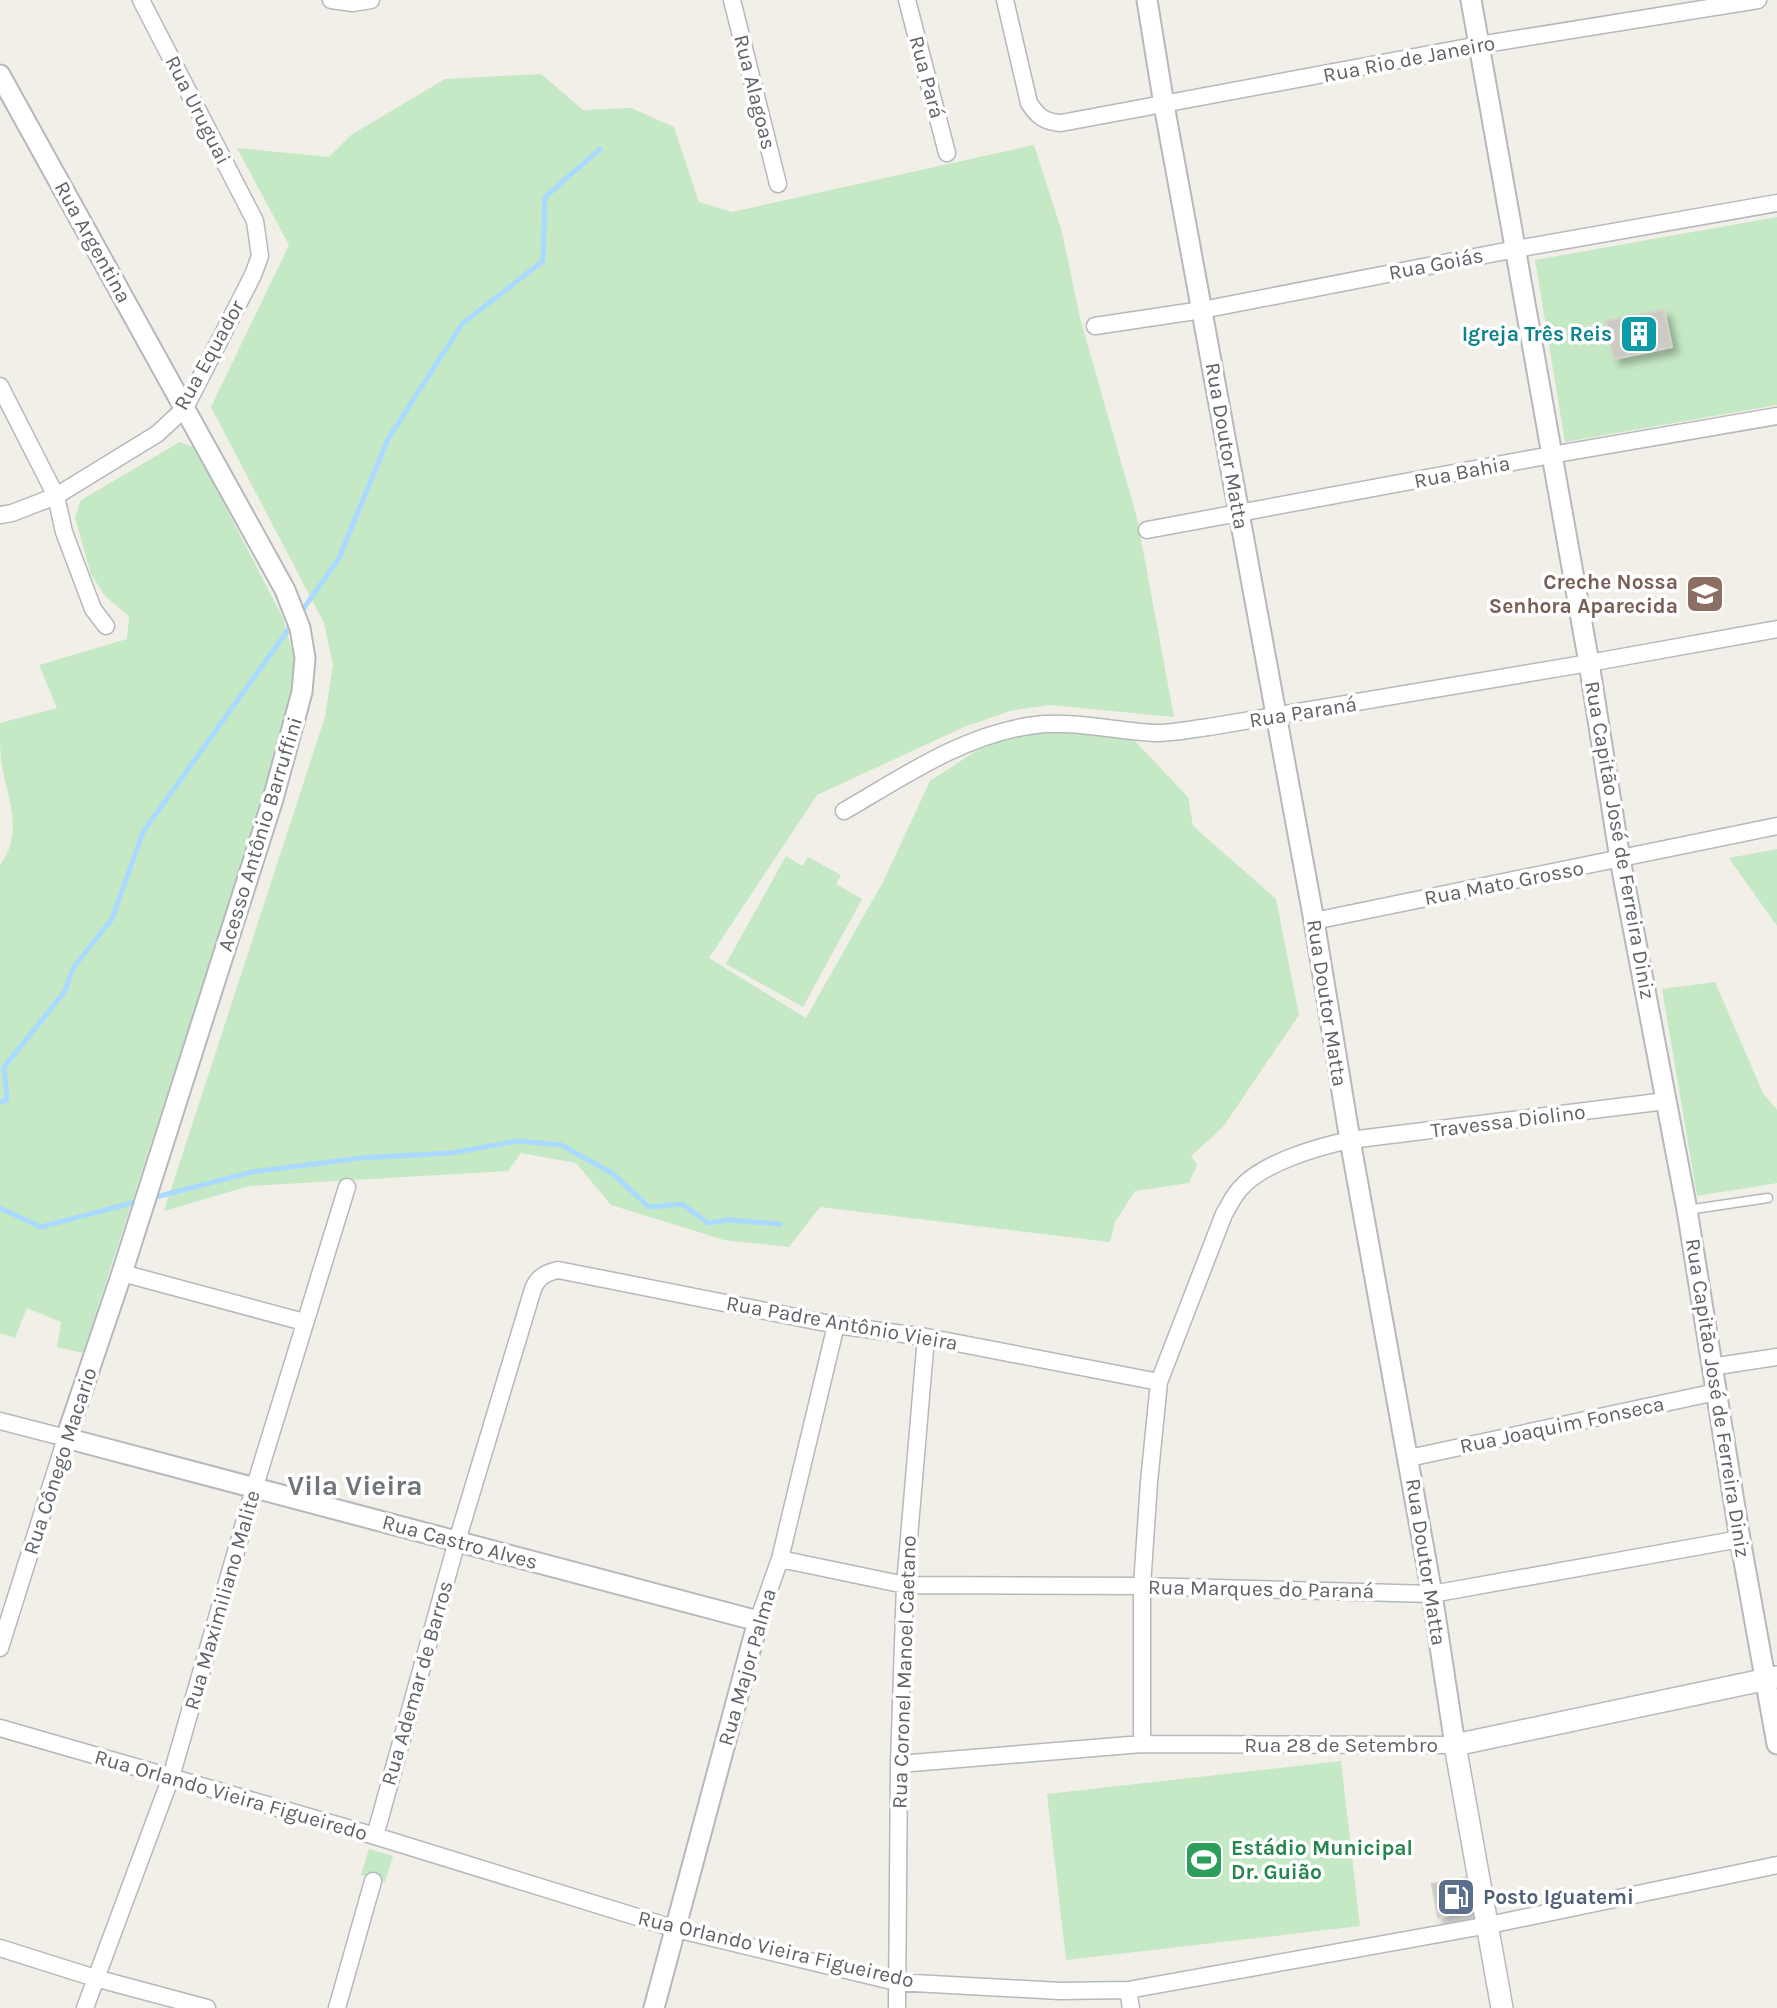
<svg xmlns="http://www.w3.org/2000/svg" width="1777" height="2008" viewBox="0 0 1777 2008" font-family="Karla,sans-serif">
<defs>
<filter id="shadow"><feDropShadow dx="6" dy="6" stdDeviation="3.5" flood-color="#0004"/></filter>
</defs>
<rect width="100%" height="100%" fill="#f1efe8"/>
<path fill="#c5e8c5" d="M541,74l42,36 48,-2 43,19 25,75 33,10 302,-67 28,87 18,86 57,200 37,199 -124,-12 -40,6 -46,16 -147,68 -108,163 97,60 77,-136 47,-101 46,-30 41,-17 33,-6 82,10 56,59 5,29 83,73 23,116 -76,112 -32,29 6,9 -8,18 -54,8 -20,31 -5,20 -290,-35 -31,40 -65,-7 -113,-35 -35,-42 -55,-10 -13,18 -259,15 -85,25 161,-494 8,-52 -9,-42 -113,-216 78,-162 -52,-97 92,9 22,-22 94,-56z
M1777,217v188l-212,37 -30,-182z
M180,442l15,6 88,170 11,40v43l-211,652 -26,-6 4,-25 -34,-14 -12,30 -15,-5v-468c25,-33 7,-67 1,-104 -1,-12 -1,-26 -1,-38l57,-15 -18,-43 88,-26 2,-23 -24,-20 -14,-22 -16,-56 6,-18z
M1777,849v77l-48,-68z
M786,856l16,10 6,-9 33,18 -5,9 26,15 -59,108 -77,-43z
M1715,982l48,111 14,17v73l-80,13 -35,-207z
M1341,1761l19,165 -294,34 -19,-166z
M369,1849l24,7 -8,26 -24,-7z"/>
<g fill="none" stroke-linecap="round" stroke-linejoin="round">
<path stroke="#aadaff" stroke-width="5" d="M299,615l40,-57 49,-119 74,-115 81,-63 2,-64 55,-48
M0,1102l7,-2 -3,-33 61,-76 8,-23 39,-49 31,-87 150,-209
M152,1198l100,-26 109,-14 90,-5 67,-12 43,4 51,28 37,34 33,-3 26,19 21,-3 51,4
M0,1208l41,19 98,-26"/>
</g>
<path fill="#cccac5" stroke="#d6d1c6" stroke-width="2" filter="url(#shadow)" d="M1664,310l8,37 -58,12 -8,-38z
M1465,1878l6,33 -33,6 -6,-33z"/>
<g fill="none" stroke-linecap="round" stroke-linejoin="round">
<defs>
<path id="service" d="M1687,1210l81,-12"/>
<path id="minor" d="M331,0l22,3 18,-3
M732,0l46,184
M907,0l40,153
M1005,0l24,103c9,14 16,19 32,20l418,-78 279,-45
M1095,326l107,-16 314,-61 261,-46
M0,386l56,110 8,36 29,77 13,17
M0,515l12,-2 44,-17 101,-62 28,-26 68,-133 7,-19 -5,-35 -114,-221
M1147,530l404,-75 226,-39
M844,811c59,-34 116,-74 184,-85 42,-7 86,5 128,7 17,0 36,-4 53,-6l380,-64 188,-34
M1314,921l463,-95
M122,1273l182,49
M1711,1367l66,-10
M0,1421l66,17 -66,210
M1409,1458l307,-66
M780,1559l125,26 237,1 290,8 308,-55
M758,1621l22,-62 56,-234
M0,1728l375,108 301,93 220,53 164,9 68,-1 361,-65 288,-60
M1142,1744v-158l7,-104 10,-100 65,-168c5,-8 9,-17 15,-24 22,-27 78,-43 111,-50l316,-39
M899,1764l243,-20 313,1
M375,1836l82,-295 76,-252c5,-12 12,-16 25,-19l278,55 90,12 233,45
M0,1948l95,30 112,30
M1128,1990l3,18
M85,2008l86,-231 83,-288 93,-302
M337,2008l36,-127
M897,2008l2,-244 6,-179 21,-248"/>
<path id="tertiary" d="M1147,0l17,105 150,816 36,219 82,454 23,151
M1471,0l118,663 31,196 67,351 53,329 37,205
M0,75l285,515 15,38 5,30 -3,34 -29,107 -151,474 -56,165 692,183 -104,387"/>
<path id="secondary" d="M1502,2008l-47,-263 322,-68"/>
</defs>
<use href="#service" stroke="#b5b8bc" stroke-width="11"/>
<use href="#minor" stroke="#b5b8bc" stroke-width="19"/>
<use href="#tertiary" stroke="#b5b8bc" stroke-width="23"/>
<use href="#secondary" stroke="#b6babf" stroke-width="24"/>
<use href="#service" stroke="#fff" stroke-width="8"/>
<use href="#minor" stroke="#fff" stroke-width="16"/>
<use href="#tertiary" stroke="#fff" stroke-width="19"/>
<use href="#secondary" stroke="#fff" stroke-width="21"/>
</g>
<defs>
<symbol id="building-square" viewBox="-11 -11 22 22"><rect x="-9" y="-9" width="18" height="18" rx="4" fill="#0f9aa8" stroke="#fff"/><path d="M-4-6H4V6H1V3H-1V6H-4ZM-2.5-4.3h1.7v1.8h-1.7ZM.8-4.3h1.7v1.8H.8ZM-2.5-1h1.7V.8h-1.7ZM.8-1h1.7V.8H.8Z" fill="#fff"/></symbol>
<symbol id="school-square" viewBox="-11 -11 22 22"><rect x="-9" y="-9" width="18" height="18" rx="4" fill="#8d6e63" stroke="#fff"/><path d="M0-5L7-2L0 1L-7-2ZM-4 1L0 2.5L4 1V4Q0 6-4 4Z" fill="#fff"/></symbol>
<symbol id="stadium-square" viewBox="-11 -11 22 22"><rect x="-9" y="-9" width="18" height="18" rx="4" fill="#2e9e5b" stroke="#fff"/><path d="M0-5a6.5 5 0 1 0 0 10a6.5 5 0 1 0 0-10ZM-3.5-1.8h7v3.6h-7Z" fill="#fff"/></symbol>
<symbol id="fuel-square" viewBox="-11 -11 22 22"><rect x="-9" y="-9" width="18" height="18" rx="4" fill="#5c6f8a" stroke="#fff"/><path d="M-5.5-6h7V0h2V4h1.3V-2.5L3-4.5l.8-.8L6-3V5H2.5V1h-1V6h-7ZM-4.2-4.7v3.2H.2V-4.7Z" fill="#fff"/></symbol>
</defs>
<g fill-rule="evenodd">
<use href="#building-square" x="1617" y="312" width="44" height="44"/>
<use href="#school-square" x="1683" y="572" width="44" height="44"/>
<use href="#stadium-square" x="1182" y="1838" width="44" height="44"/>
<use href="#fuel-square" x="1434" y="1875" width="44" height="44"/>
</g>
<g text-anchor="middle" stroke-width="7" stroke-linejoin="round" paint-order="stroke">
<g font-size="21" fill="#5f6368" stroke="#fff">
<text transform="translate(1409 59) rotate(-11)" y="7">Rua Rio de Janeiro</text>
<text transform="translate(927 77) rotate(75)" y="7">Rua Pará</text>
<text transform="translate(755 92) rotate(76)" y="7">Rua Alagoas</text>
<text transform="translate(198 110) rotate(63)" y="7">Rua Uruguai</text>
<text transform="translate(93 242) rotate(61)" y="7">Rua Argentina</text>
<text transform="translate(1436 264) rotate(-11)" y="7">Rua Goiás</text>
<text transform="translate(209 355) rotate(-61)" y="7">Rua Equador</text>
<text transform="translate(1227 446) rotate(80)" y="7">Rua Doutor Matta</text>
<text transform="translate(1462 472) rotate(-11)" y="7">Rua Bahia</text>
<text transform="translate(1303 712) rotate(-9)" y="7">Rua Paraná</text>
<text transform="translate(260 834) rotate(-73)" y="7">Acesso Antônio Barruffini</text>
<text transform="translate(1620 840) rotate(80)" y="7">Rua Capitão José de Ferreira Diniz</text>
<text transform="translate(1504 883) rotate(-11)" y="7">Rua Mato Grosso</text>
<text transform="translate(1327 1003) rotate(81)" y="7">Rua Doutor Matta</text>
<text transform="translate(1508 1121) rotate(-7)" y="7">Travessa Diolino</text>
<text transform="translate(842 1323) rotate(10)" y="7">Rua Padre Antônio Vieira</text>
<text transform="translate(1718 1398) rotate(81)" y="7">Rua Capitão José de Ferreira Diniz</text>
<text transform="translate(1562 1425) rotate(-12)" y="7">Rua Joaquim Fonseca</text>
<text transform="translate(60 1461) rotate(-72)" y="7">Rua Cônego Macario</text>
<text transform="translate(460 1542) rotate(15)" y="7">Rua Castro Alves</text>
<text transform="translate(1426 1562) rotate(81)" y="7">Rua Doutor Matta</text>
<text transform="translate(1261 1589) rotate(1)" y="7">Rua Marques do Paraná</text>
<text transform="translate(222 1600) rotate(-74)" y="7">Rua Maximiliano Malite</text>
<text transform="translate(747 1667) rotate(-74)" y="7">Rua Major Palma</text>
<text transform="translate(904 1672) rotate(-88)" y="7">Rua Coronel Manoel Caetano</text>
<text transform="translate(417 1683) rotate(-74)" y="7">Rua Ademar de Barros</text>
<text x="1341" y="1752">Rua 28 de Setembro</text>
<text transform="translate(231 1795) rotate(16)" y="7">Rua Orlando Vieira Figueiredo</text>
<text transform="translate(776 1949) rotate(13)" y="7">Rua Orlando Vieira Figueiredo</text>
</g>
<g font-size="21" font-weight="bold" fill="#0d838f" stroke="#fff" text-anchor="end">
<text x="1612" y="341">Igreja Três Reis</text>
</g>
<g font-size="21" font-weight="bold" fill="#785e54" stroke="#fff" text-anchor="end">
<text x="1678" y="589">Creche Nossa<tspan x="1678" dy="24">Senhora Aparecida</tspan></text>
</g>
<g font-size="21" font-weight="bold" fill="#27864d" stroke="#fff" text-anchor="start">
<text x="1231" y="1855">Estádio Municipal<tspan x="1231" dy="24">Dr. Guião</tspan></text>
</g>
<g font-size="21" font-weight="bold" fill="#4e5e75" stroke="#fff" text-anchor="start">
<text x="1483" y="1904">Posto Iguatemi</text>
</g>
<g font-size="28" font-weight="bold" fill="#70757a" stroke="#fff">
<text x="355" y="1495">Vila Vieira</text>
</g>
</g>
</svg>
